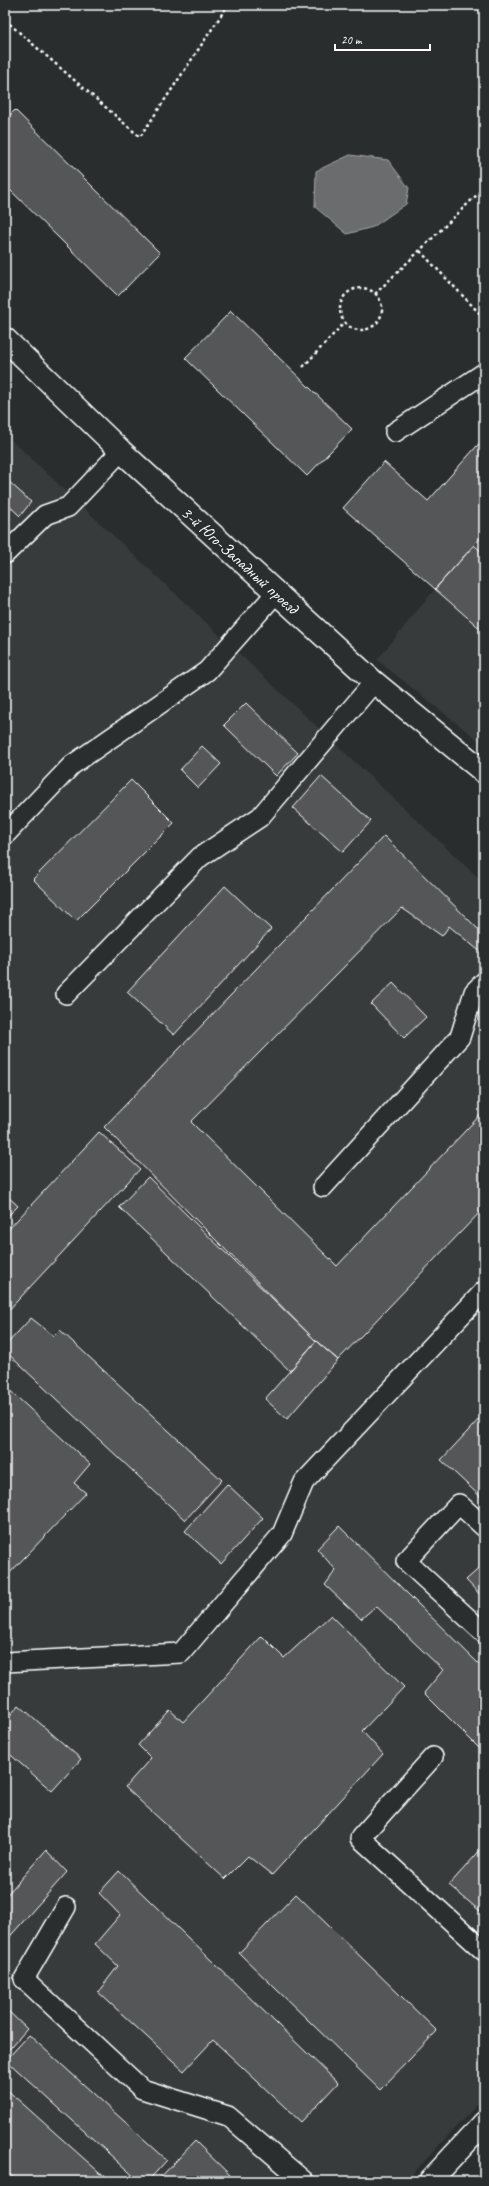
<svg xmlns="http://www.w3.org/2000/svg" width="489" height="2186" viewBox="0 0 489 2186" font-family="Caveat,sans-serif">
<rect width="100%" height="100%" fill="#2a2d2e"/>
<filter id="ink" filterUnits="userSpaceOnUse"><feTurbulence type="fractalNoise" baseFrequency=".025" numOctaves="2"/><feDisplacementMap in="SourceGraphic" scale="8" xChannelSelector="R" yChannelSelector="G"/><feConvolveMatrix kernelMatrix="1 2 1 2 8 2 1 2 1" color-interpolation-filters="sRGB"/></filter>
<g filter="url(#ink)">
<path fill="#373a3b" d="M5,434l479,449v1214l-78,84h-401z
M484,534v211l-107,-85 58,-71z"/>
<path fill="#6a6c6d" stroke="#a6a7a7" d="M350,155l38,5 21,28 -3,16 -33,23 -26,7 -32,-27 1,-36z"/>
<path fill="#555758" stroke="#fff" d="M15,110l145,143 -42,43 -113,-111v-65z
M231,311l121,118 -45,47 -122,-118z
M484,438v96l-49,55 -92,-81 41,-46 44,39z
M5,478l26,24 -11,14 -15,-14z
M474,545l10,9v78l-49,-43z
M246,703l52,50 -22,23 -52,-51z
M202,746l19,18 -23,24 -18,-18z
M321,776l50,45 -28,31 -50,-44z
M131,780l43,43 -98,98 -43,-42z
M384,836l100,99v17l-1,2 -34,-28 -7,10 -40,-28 -211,214 146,144 147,-155v97l-146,152 -22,-19 -212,-214z
M225,886l46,43 -97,106 -47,-43z
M393,983l33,34 -22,21 -33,-34z
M99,1132l41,37 -135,145v-81z
M148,1177l168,164 -26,30 -171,-164z
M5,1194l13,12 -13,13z
M31,1318l23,18 6,-6 162,150 -37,40 -180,-169v-5z
M316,1341l22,19 -51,59 -22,-20z
M5,1386l85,78 -16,19 12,10 -81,85z
M481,1417l3,2v81l-43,-40z
M227,1484l36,34 -42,46 -36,-33z
M339,1526l145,143v84l-60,-60 19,-23 -67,-64 -15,13 -36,-34 11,-15 -19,-21z
M484,1564v35l-18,-19z
M331,1615l73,72 -42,44 21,23 -111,121 -24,-19 -23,23 -100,-92 26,-29 -13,-13 32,-35 13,12 79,-86 22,22z
M19,1705l62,54 -29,32 -47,-41v-29z
M484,1846v61l-4,4 -31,-26z
M46,1850l21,22 -62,70v-45z
M119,1871l219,212 -37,39 -88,-82 -29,31 -86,-79 20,-26 -23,-22 25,-29 -21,-22z
M296,1894l141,137 -57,59 -141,-137z
M5,2008l22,21 -22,25z
M29,2035l138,125 -19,21h-9l-133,-121z
M5,2088l104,93h-92l-12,-11z
M195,2141l41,40h-79z"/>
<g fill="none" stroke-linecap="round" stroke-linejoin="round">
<defs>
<path id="service" d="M395,432l89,-59
M5,554l40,-39 23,-8 53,-56
M5,835l67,-70 135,-94 69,-78
M66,994l134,-137 60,-40 114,-135
M323,1187l137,-150 14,-45 10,-10
M484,1527l-25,-23 -53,57 78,72
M5,1662l176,-9 101,-119 22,-52 180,-191
M433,1757l-73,81 124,113
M66,1907l-42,72 118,110 86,27 76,65"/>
<path id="minor" d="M5,339l116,112 253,231 110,90
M430,2181l54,-58"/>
</defs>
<use href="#service" stroke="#fff" stroke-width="22"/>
<use href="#minor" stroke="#fff" stroke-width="25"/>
<path stroke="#fff" stroke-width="2.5" stroke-dasharray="3 3" stroke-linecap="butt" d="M5,20l135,117 88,-132
M420,251l64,67
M340 309a21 21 0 1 1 42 0a21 21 0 1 1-42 0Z
M375,294l109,-106
M303,367l41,-44"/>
<use href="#service" stroke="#2a2d2e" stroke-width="19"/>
<use href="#minor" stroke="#2a2d2e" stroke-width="22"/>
</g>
</g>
<g text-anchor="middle" stroke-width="3" stroke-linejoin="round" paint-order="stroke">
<g font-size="17" fill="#fff" stroke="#2a2d2e">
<text transform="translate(240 560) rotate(42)" y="6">3-й Юго-Западный проезд</text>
</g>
</g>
<rect width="489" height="2186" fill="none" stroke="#2a2d2e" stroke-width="20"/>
<rect x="10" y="10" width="469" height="2166" fill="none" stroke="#fff" stroke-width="1.5" filter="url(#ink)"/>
<path d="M335 44v6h95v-6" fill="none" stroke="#ffffff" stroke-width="2"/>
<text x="341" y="44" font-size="12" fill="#ffffff" stroke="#2a2d2e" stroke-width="3" paint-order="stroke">20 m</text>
</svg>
